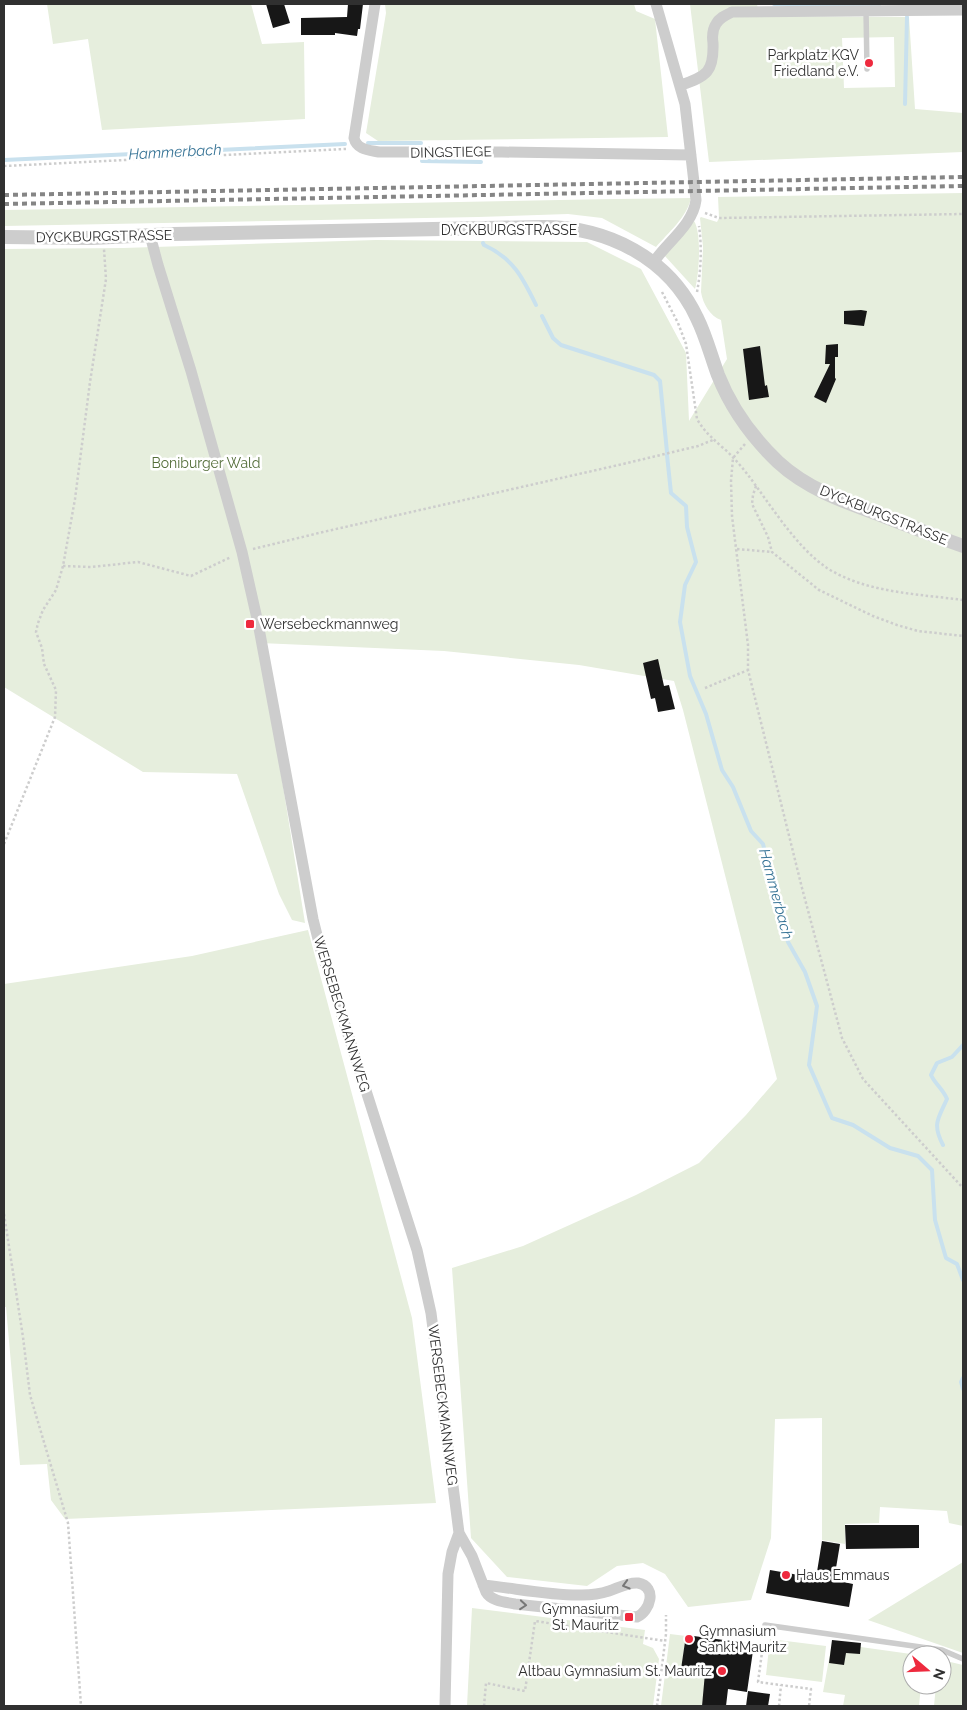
<svg xmlns="http://www.w3.org/2000/svg" width="967" height="1710" viewBox="0 0 967 1710" font-family="Raleway,sans-serif">
<rect width="100%" height="100%" fill="#fff"/>
<path fill="#e6eedd" fill-rule="evenodd" d="M47,4h204l11,40 42,-2 1,77 -203,11 -14,-91 -35,5z
M385,4h249l2,7 19,8 13,118 -290,4 -12,-8 20,-120z
M690,4h67l2,12 150,1 6,92 48,4v39l-254,10zM894,37l1,50 -51,1 -2,-50z
M765,4h198v1l-193,-1z
M963,193v1333l-14,-3 -2,-12 -67,-4 -1,16 -34,1v20l-23,-4v-122l-47,1 -4,119 -20,62 -63,7 -23,-33 -22,-11 -26,3 -30,20 -80,-9 -36,-39 -19,-270 71,-22 113,-51 63,-32 47,-48 31,-36 -94,-369 -9,-29 -95,-16 -135,-14 -184,-8 45,280 -13,-3 -13,-26 -42,-120 -94,-2 -139,-85v-438l119,-1 253,-8 211,2 54,27 45,84 3,68 38,-62 -6,-39c-11,-4 -18,-16 -20,-28l2,-45 -3,-29 1,-1 16,5 2,-4 -1,-21z
M691,198c-4,19 -23,35 -35,49l-54,-29 -34,-4 -90,3 -474,9v-16c229,-3 458,-9 687,-12z
M694,221c8,12 5,55 1,68l-31,-34z
M308,930l104,388 24,185 -371,16 -14,-19 -4,-36 -27,1 -14,-158h-2v-323l188,-28z
M963,1562v91l-95,-33z
M472,1608l173,22 -2,14 10,4 6,11 -6,47h-186z
M670,1634l16,2 -5,33 25,4 -4,33h-41z
M770,1639l56,7 -4,36 -56,-7z
M832,1643l86,12h-6v30h9l-2,21h-76l2,-11 -22,-3z
M942,1660l21,5v41h-29l2,-21h6z"/>
<g fill="none" stroke-linecap="round" stroke-linejoin="round">
<path stroke="#c9e1ee" stroke-width="4" d="M774,4l105,1
M946,5l17,-1
M905,104l2,-87
M368,143h53
M4,160l341,-16
M422,161l59,1
M483,243l1,2c29,13 39,33 52,60
M542,316l11,22 8,7 93,30 6,6 7,71
M667,455l4,38 15,13 1,21 9,35 -11,23 -5,37 10,54 16,38 16,56 11,17 18,44 12,13 25,98 17,30 12,34 -8,59 23,53 21,7 37,23 28,8 14,14 3,50 11,38 11,6 6,16
M943,1145c-11,-21 -5,-26 4,-46 -4,-10 -12,-15 -16,-24l6,-12 15,-6 11,-12
M963,1378l-2,4 2,7"/>
</g>
<path fill="#171717" d="M266,4h18l6,19 -17,5z
M348,4h15l-3,25h-2l-1,7 -22,-3v2h-34v-17l46,-1z
M861,310l6,1 -3,15 -20,-2v-13z
M838,344v13h-3v21l1,1 -10,24 -12,-6 16,-33h-5l1,-19z
M760,346l5,40 2,-1 2,12 -20,3 -6,-51z
M658,659l6,27 5,-1 6,24 -17,3 -3,-14 -4,1 -8,-36z
M845,1525h74v23l-73,1z
M822,1541l18,3 -6,36 19,4 -4,23 -83,-14 4,-23 46,8z
M686,1635l68,9 -7,48 -19,-3 -2,17h-24l3,-33 -24,-4z
M832,1640l29,3 -1,11 -14,-1 -2,12 -15,-2z
M748,1691l22,3 -2,12h-22z"/>
<g fill="none" stroke-linecap="round" stroke-linejoin="round">
<path stroke="#cdcdcd" stroke-width="2.5" stroke-dasharray="2.5 2.5" stroke-linecap="butt" d="M4,166l342,-17
M705,213l14,5 244,-4
M662,292l16,31 8,21 11,75c6,11 15,19 25,28 10,8 18,18 26,28 22,29 48,72 79,93 39,25 92,26 136,32
M697,292c4,-21 5,-45 2,-66
M745,444l-12,14 -2,23 1,35 16,129v25l54,218 40,150 21,41 100,109
M756,486l-3,9 -1,9 16,33 4,15 47,38 54,26 24,9 21,6 45,5
M253,549l70,-17 300,-68 75,-18 15,-6
M737,549l35,3
M63,566l28,1 47,-5 53,14 40,-19
M705,688l43,-18
M4,844l51,-127 1,-27 -12,-26 -2,-16 -6,-16 2,-9 5,-13 13,-20 7,-24 12,-67 15,-117 16,-103 -2,-30
M4,1214l19,123 7,58 38,128 13,183
M763,1645l-5,37 53,7 -2,17
M484,1706l2,-23 39,8 10,-70 130,20
M657,1706l9,-72v-19
M779,1706l2,-21"/>
<path stroke="#cdcdcd" stroke-width="5.5" d="M866,10l1,59
M765,1625l177,25 21,9"/>
<path stroke="#cdcdcd" stroke-width="11" d="M375,4l-21,134c3,12 15,12 25,14h123l189,3
M681,85c26,-9 33,-13 32,-42 -1,-7 -1,-13 3,-19 3,-6 10,-9 16,-12l231,-2
M150,235l8,30 33,106 51,181 16,71 55,296 7,28 97,303 14,63 28,220 -7,19 -4,22 -3,132
M653,263c14,-21 40,-38 43,-63l-11,-96 -29,-100
M459,1533l13,23 14,36c5,9 19,10 29,12l122,13c13,-6 21,-30 1,-34 -10,-1 -20,5 -29,8 -9,3 -17,4 -27,4 -30,1 -68,-7 -99,-10"/>
<path stroke="#cdcdcd" stroke-width="14" d="M4,237l88,1 81,-4 370,-7c65,0 126,31 154,91 9,18 14,38 21,57 13,33 34,62 60,87 28,26 64,39 100,52 28,11 57,22 85,32"/>
<path stroke="#858585" stroke-width="4" stroke-dasharray="5 4" stroke-linecap="butt" d="M4,195l959,-18
M4,204l959,-18"/>
</g>
<defs><path id="oneway-chevron" d="M-2-3.5L2.5 0L-2 3.5" fill="none" stroke-width="1.6" stroke-linecap="round" stroke-linejoin="round" transform="scale(1.25)"/></defs>
<g stroke="#777">
<use href="#oneway-chevron" transform="translate(626 1585) rotate(164)"/>
<use href="#oneway-chevron" transform="translate(523 1605) rotate(5)"/>
</g>
<g fill="#ee2a3e" stroke="#fff" stroke-width="2">
<circle cx="869" cy="63" r="5"/>
<rect x="245" y="619" width="10" height="10" rx="2.5"/>
<circle cx="786" cy="1575" r="5"/>
<rect x="624" y="1612" width="10" height="10" rx="2.5"/>
<circle cx="689" cy="1639" r="5"/>
<circle cx="722" cy="1671" r="5"/>
</g>
<g text-anchor="middle" stroke-width="5" stroke-linejoin="round" paint-order="stroke">
<g font-size="14" fill="#303030" stroke="#fff" text-anchor="end">
<text x="859" y="60">Parkplatz KGV<tspan x="859" dy="16">Friedland e.V.</tspan></text>
<text x="260" y="629" text-anchor="start">Wersebeckmannweg</text>
<text x="796" y="1580" text-anchor="start">Haus Emmaus</text>
<text x="619" y="1614">Gymnasium<tspan x="619" dy="16">St. Mauritz</tspan></text>
<text x="699" y="1636" text-anchor="start">Gymnasium<tspan x="699" dy="16">Sankt Mauritz</tspan></text>
<text x="712" y="1676">Altbau Gymnasium St. Mauritz</text>
</g>
<g font-size="14" fill="#303030" stroke="#fff">
<text transform="translate(451 152) rotate(-1)" y="5">DINGSTIEGE</text>
<text x="509" y="235">DYCKBURGSTRASSE</text>
<text transform="translate(104 236) rotate(-1)" y="5">DYCKBURGSTRASSE</text>
<text transform="translate(884 515) rotate(22)" y="5">DYCKBURGSTRASSE</text>
<text transform="translate(342 1014) rotate(73)" y="5">WERSEBECKMANNWEG</text>
<text transform="translate(443 1405) rotate(83)" y="5">WERSEBECKMANNWEG</text>
</g>
<g font-size="14" fill="#546e3a" stroke="#fff">
<text x="206" y="468">Boniburger Wald</text>
</g>
<g font-size="15" font-style="italic" fill="#397597" stroke="#fff">
<text transform="translate(175 152) rotate(-3)" y="5">Hammerbach</text>
<text transform="translate(776 894) rotate(75)" y="5">Hammerbach</text>
</g>
</g>
<rect width="967" height="1710" fill="none" stroke="#303030" stroke-width="10"/>
<g transform="translate(927 1670) rotate(109)"><circle r="24" fill="#ffffff" stroke="#acacac"/>
<path d="M0-4L9 19L0 12L-9 19Z" fill="#ee2a3e"/>
<text y="-8" font-size="14" font-weight="bold" text-anchor="middle" fill="#303030">N</text>
</g>
</svg>
